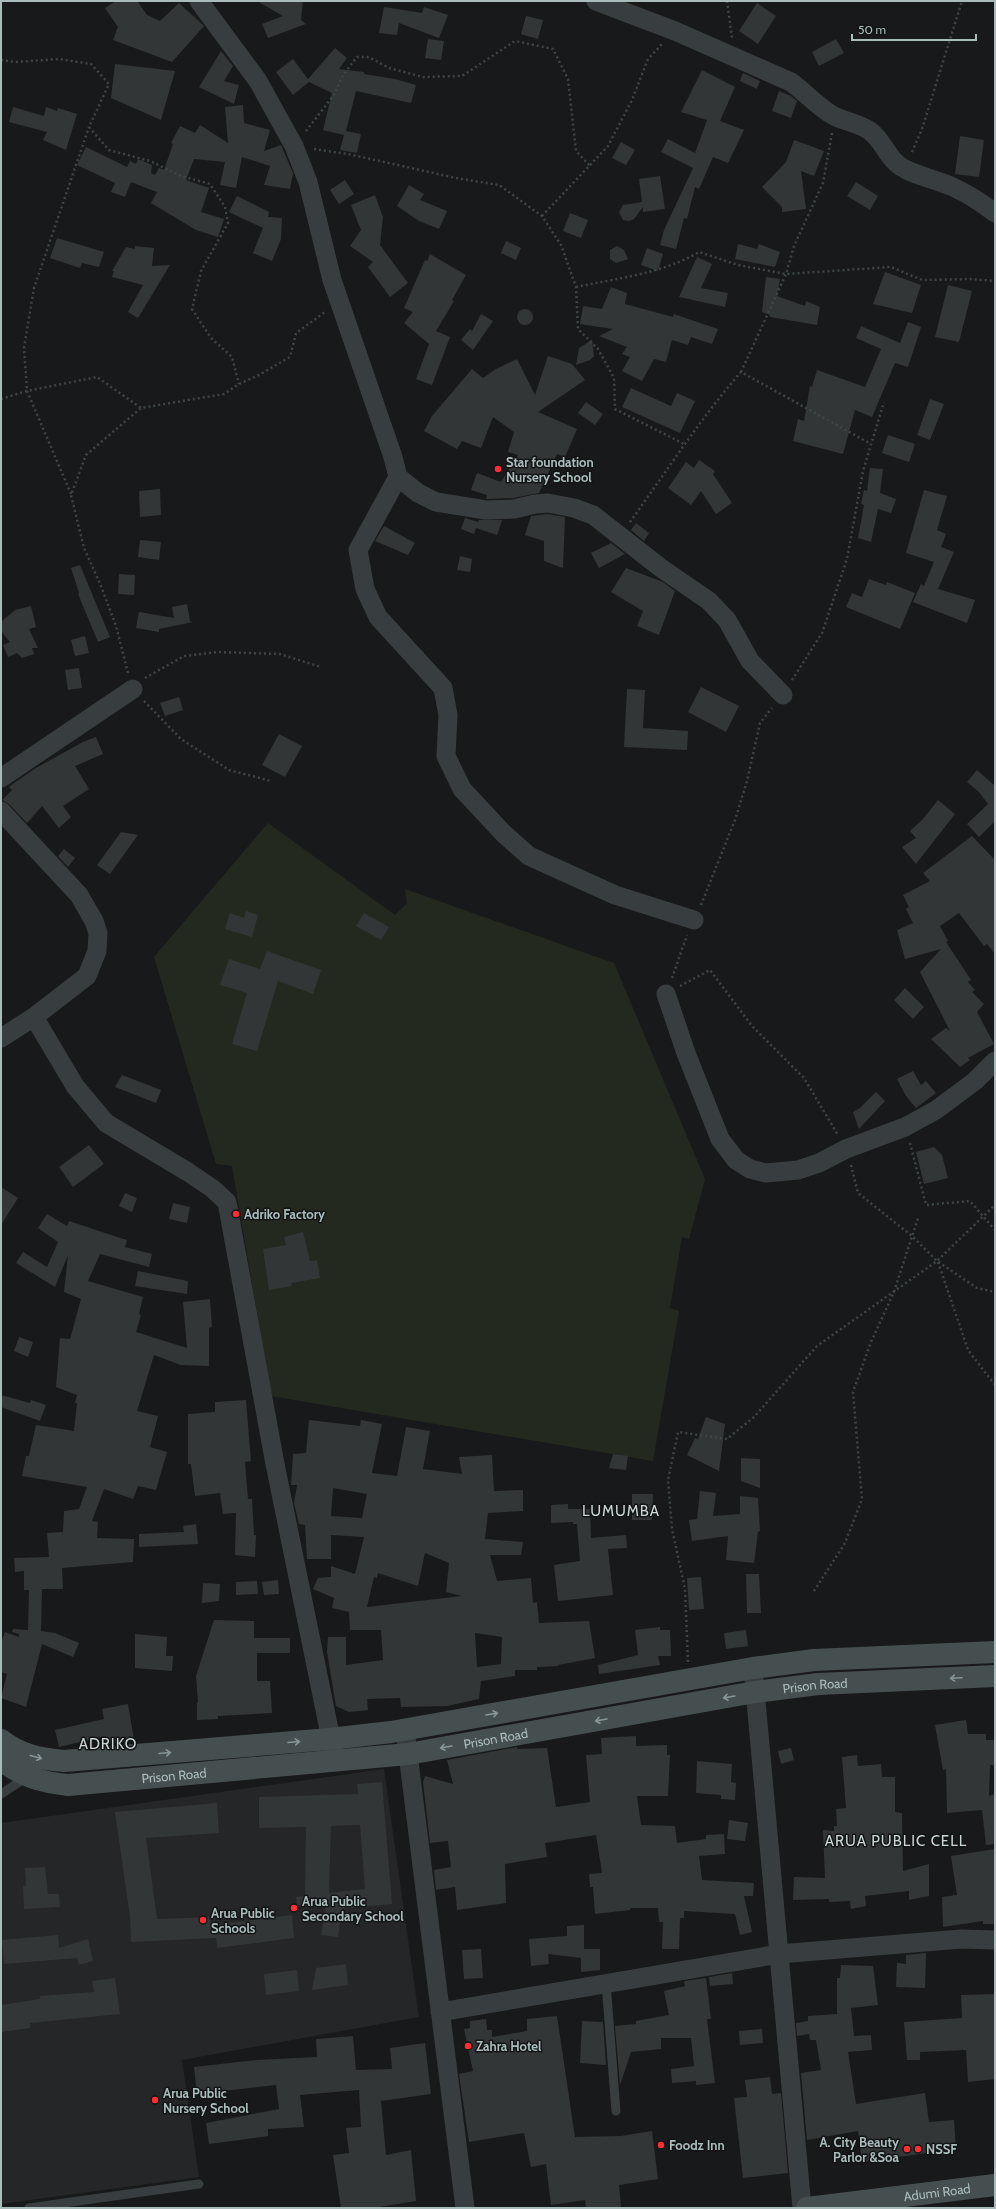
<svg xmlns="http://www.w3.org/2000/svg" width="996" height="2209" viewBox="0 0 996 2209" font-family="Cabin,sans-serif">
<rect width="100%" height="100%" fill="#18191a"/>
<path fill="#242627" d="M384,1769l35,248 -237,43 17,117 -198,27v-381z"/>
<path fill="#24291f" d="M268,823l127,92 12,-12 -2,-14 209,74 91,216 -16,60 -7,-2 -12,71 9,3 -26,150 -382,-65 -39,-230 -16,-2 -62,-207z"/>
<path fill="#333636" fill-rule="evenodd" d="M116,1h21l10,14 13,6 19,-18 25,23 -32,36 -59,-22 5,-13 -13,-19z
M257,1h46l-2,19 5,4 -38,14 -6,-14 21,-8z
M757,3l19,13 -18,28 -19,-13z
M384,7l38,6 2,-6 24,8 -9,23 -40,-15 -2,12 -18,-2z
M526,16l17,4 -5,19 -17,-5z
M428,39l16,2 -3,19 -16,-2z
M836,39l8,14 -25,13 -7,-14z
M335,48l12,10 -8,11 25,3v2l31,5 21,6 -5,18 -55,-12 -10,40 15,3 -4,19 -17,-3 4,-15 -21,-5 9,-37 -23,-11 -16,13 -17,-23 17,-13 15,20z
M221,51l12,15 -9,15 15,4 -5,19 -35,-17z
M115,64l60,7 -14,49 -50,-22z
M702,70l33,17 -15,34 24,9 -16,33 -15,-6 -14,32 -4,-2 -8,32 -3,-1 -8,31 -16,-4 4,-15 29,-62 -32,-16 7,-13 27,14 12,-33 -26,-8z
M743,73l17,8 -3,8 -17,-8z
M779,91l12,5 6,5 -6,17 -19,-7z
M243,105l1,18 26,7 -6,21 17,-6 12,28 -3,16 -26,-4 6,-19 -28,-9 -6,31 -16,-3 5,-23 -31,-3 -8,21 23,8 -8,24 23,7 -6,18 -22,-7 -45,-27 6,-11 -26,-10 -6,15 -14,-5 4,-9 -38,-18 9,-18 41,20 3,-6 6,3 2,-5 14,6 -1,8 4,2 4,-7 5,2 9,-26 -2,-1 9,-17 15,7 5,-8 28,18 -3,-36z
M13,107l31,9 2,-9 11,4 1,-3 19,6 -11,36 -23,-10 4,-8 -38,-10z
M960,136l24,4 -5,37 -24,-3z
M794,140l30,11 -10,25 -13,-5 5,38 -24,3v-5l-20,-20 24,-25z
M621,142l14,8 -9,15 -14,-7z
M660,176l5,33 -22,3v-5l-9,12 -5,2 -6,-1 -4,-8 4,-7 19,-3 -3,-23z
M345,180l9,14 -15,10 -9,-14z
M856,182l22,14 -8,14 -23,-14z
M409,185l15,9 -4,6 27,11 -8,18 -20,-8 -22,-15z
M375,195l8,22 -3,28 28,38 -18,14 -22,-30 5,-5 -23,-16 11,-16 -10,-25z
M237,196l32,16 -1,5 14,1 -1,21 -9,22 -19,-8 10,-25 -34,-16z
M570,213l18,7 -7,18 -18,-7z
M57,238l47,14 -5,15 -17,-4 -2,5 -30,-10z
M506,241l15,7 -5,12 -15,-7z
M738,244l19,5 2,-5 21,8 -5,15 -40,-8z
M135,246l19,2 -2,18 18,-1 -32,53 -10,-6 15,-27 -31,-8 2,-6h-2l14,-24 9,2z
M617,246l7,4 4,9 -12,4 -6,-4v-9z
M647,248l16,6 -5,17 -17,-6z
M430,254l36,21 -14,25 2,1 -18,30 14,6 -18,48 -16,-6 13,-35 -25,-21 9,-11 -9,-4 21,-48 2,1z
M697,257l15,7 -11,24 27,5 -3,14 -46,-10z
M885,272l36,13 -9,28 -39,-9z
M766,277l14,2 -3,17 28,10 1,-5 14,6 -3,18 -47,-8v-2l-8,-3z
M948,285l24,6 -13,51 -24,-5z
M611,287l16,6 -2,11 48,13 1,-3 44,15 -6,15 -21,-7 -3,8 -16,-5 -6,22 -12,-3 -12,22 -20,-10 8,-14 -8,-3 5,-7 -28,-11 14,-7 -33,-5 3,-18 19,3z
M517 317a8 8 0 1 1 16 0a8 8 0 1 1-16 0Z
M481,314l12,7 -20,29 -12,-10 9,-11 2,2z
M908,322l13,5 -13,40 -13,-4 -23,54 -17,-7 -12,44 -50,-13 5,-22 6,2 6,-35 2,1 5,-17 48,17 16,-38 -25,-11 5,-12 39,17z
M592,340l2,16 -4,4 -14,5 3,-17z
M548,356l24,8 13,16 -47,32 39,17 -12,28 -8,-3 -18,39 -26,5 -27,1 1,-4 -16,-5 6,-17 24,9 17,-27 -10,-3 6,-20 -21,-15 -12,31 -19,-7 -5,8 -33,-18 8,-15 40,-47 11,9 13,-9 21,-10 18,36z
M631,388l40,18 6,-13 18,8 -15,32 -58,-26z
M930,399l14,5 -14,36 -13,-5z
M586,402l17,12 -8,11 -17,-12z
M888,435l27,9 -6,18 -27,-9z
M699,460l16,11 -2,3 19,29 -16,11 -15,-23 -10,14 -23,-17 18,-26 8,6z
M870,468l13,1 -3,24 16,6 -5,14 -13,-4 -7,33 -13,-4 6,-33 -3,-1 3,-14 3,1z
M160,489l1,26 -21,2 -1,-26z
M924,490l23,6 -10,34 9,4 -5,13 13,5 -16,37 37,11 -8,23 -54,-21 8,-18 3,2 10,-24 -28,-9z
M547,514l18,3 -2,51 -19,-7v-20l-19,-6 6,-19z
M465,518l13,4 1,-2h23l-5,15 -21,-7 2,-6 -4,12 -13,-5z
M636,523l13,10 -5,8 -13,-11z
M384,526l31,17 -7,12 -33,-14z
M140,540l21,2 -2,18 -21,-3z
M611,543l14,11 -26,14 -8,-15z
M460,556l12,3 -2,13 -13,-2z
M80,565l30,72 -12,5 -20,-48 1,-1 -8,-25z
M626,568l37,14 12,9 -16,44 -22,-9 6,-15 -32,-19z
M119,574l16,1 -1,20 -16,-1z
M869,579l17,6 1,-3 28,11 -15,36 -54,-22 6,-14 10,4z
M187,604l3,17 3,1 -34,7v3l-23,-4 3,-16 35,6 -2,-11z
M31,606l5,21 -7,2 9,19h-6l2,6 -12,4 -5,-5 -9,4 -5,-12 7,-3 -9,-11v-9l14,-12z
M85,636l4,17 -14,3 -4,-16z
M79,668l3,20 -14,2 -3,-20z
M701,687l38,19 -13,26 -38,-20z
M627,689l18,1 -2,38 45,3 -1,19 -63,-3z
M179,697l4,13 -18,6 -5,-13z
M279,734l23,12 -17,31 -23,-12z
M96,737l7,17 -28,12 14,23 -26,17 8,11 -12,11 -17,-22 -15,17 -18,-19 -7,-4 10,-10 -3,-3 5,-4 22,-15 47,-26z
M977,770l18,16v35l-16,16 -12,-13 21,-20 -9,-12 -12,-10z
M938,800l17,14 -39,50 -14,-17 14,-9 -6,-7 13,-12z
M121,832l17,3 -28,39 -13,-9z
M972,836l23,24v94l-8,-10 -3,2 -25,-33 -19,13 8,15 -2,1 25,38 -3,2 7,8 -3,2 12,12 -7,8 17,32 -26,14 2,2 -10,7 -29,-28 15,-11 4,3 -30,-59 21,-23 -36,10 -8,-29 16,-7 -7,-14 3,-2 -6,-12 27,-14 -7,-8z
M64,849l11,9 -7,9 -10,-11z
M246,911l12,4 -6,22 -27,-8 5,-16 14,5z
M364,913l25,14 -8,13 -25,-14z
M267,951l54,19 -8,24 -35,-13 -21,70 -25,-7 15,-51 -27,-8 9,-26 31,10z
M905,988l19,19 -11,12 -19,-19z
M913,1071l8,14 5,-4 10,12 -20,15 -10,-12 -9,-17z
M122,1075l39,15 -5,13 -41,-16z
M876,1092l9,9 -26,28 -6,-17 7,-4z
M89,1145l15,19 -31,23 -14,-20z
M934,1147l8,8 6,23 -24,6 -8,-32z
M1,1187l17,11 -17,27z
M125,1193l12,5 -5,14 -13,-6z
M173,1203l17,4 -3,16 -18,-4z
M47,1214l20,12 2,-5 48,16 10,3 -2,7 27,7 -3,13 -49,-13 -12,27 55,16 -4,17 2,1 -5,17 51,16 -4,-46 27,-3 2,28 -3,1v38l-28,-1 -27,-10 -17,56 21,5 -8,31 17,5 -11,38 -18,-4 -5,13 -29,-10 -12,32 6,1 -1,16 37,1 -1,23 -71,6 1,21h-21l-1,42 14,2 24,10 -6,14 -31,-13 -16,63 -25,-9 6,-24 -6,-2v-30l4,-10 14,5v-3l-7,-2 1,-3 15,1 1,-40h-5v-19l-9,1 -1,-14 35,-1 -2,-24 16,-1 1,-21 15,-2 8,-22 -65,-11 4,-20h3l7,-31 38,6 3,-28h-2l2,-8 -21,-8 4,-49 10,1 11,-40 -17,-7 4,-37 -13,32 -39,-24 7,-11 24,15 11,-25 -20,-14z
M303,1232l7,29 7,-1 3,18 -29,5 1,3 -23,4 -6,-41 23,-4 -2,-8z
M138,1271l50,10 -1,13 -52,-8z
M19,1337l14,5 -5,15 -14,-6z
M1,1395l29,8 1,-3 15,5 -6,16 -39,-14z
M246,1400l5,61 -6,1 3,37h4l2,36h2l-1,22 -20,-2 1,-42 -13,1 -3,-21 -25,3 -4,-32h-3v-50l27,-2v-10z
M706,1417l19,7 -6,47 -32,-16 8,-17 3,1z
M309,1420l51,6 1,-6 21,4 -10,49 25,3 9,-49 24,4 -7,38 39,5 -3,-17 33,-2 2,36 29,-1v21l-35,2 -3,26 38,3 -2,13h-31l7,26 34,-3 2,25 4,-1 2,21 50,-2 6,37 -37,7v1l-21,1v3h-22v6l-34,5 -2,18 -32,7 -46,1 -1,-9 -33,1 1,11 -19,2 -13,-6 -9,-54 1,-15h18v28l37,-5 -2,-30h-31l-1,-18 -17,-4 2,-10 -21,-9 5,-11 13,-1v-11l24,8 9,-37 -33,-2v24h-24l-2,-34 -6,-1 -5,-21 3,-18h-6l2,-31 13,-1zM333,1488l34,6 -5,24 -31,-2zM425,1553l24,10 -3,29 16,4 -95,11 7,-30 3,1 1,-5 40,13zM475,1633l27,4 -1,27 -24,3z
M613,1454l15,2 -2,14 -17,-2z
M741,1458l19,1v29l-19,-7z
M700,1491l16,2 -3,23 27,-2v-18l18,2 2,33 -2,1 -4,31 -28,-3 2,-24 -36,5 -3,-21 8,-1z
M632,1494h21l-1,26h-20z
M568,1504v5h22l1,29 35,-3 1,13 -19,1 5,46 -55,6 -4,-36 26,-4 -3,-37h-4v-2l-22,1v-18z
M196,1524l2,20 -59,3v-13l45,-2 -1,-6z
M746,1574h13l2,39h-14z
M701,1577l3,32 -15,1 -2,-32z
M278,1580l1,14 -15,1 -2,-13z
M257,1581l1,13 -22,1v-13z
M203,1583l17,1 -1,17 -17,2z
M214,1620l40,1v17h36v15h-33v28h13l2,32 -54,3v3l-21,1v-17l1,-1 -2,-26z
M660,1627v3h10l1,26h-13l2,9 -61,9 -1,-9 40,-10 -3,-25z
M746,1630l2,16 -22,3 -2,-16z
M135,1634l32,3 -1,19h7l-1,15 -37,-3z
M128,1704l6,36 -31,5 -2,-8 -42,10 -4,-17 49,-11 -2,-10z
M966,1720l2,14h18v6h9v25h-5l-1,31 6,-2v50l-9,1 -4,-35 -35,3 -1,-44 -3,1 -8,-45z
M636,1736v10l31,-1v10h3l-2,41h-31l4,29 34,1 2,17 29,-4v-4l18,-1 1,20 -26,2 3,24 52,3 -1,13h-9l8,36 -12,3 -5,-21 -51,-3v7h-4l-1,31h-17l1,-27h-4l-1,-14h-28v2l-35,4 -2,-27h-3l-1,-13 13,-1 -6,-38 -51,8 2,14 -42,7 1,39 -49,7 -2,-23 -19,3 -2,-20 17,-3 -3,-26 -18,2 -7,-61 2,-6 28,8 -6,-24 70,-13v2l30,-1 9,59 34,-5 -4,-47 16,-1 -1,-16z
M791,1748l3,12 -13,4 -3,-13z
M857,1755l1,11 23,-2 1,13h13v35l7,1 1,58 26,-7v32l-20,4v-9l-44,5 1,10 -15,3 -1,-8 -21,1v-3l-36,1 1,-23 31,1 -2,-48 11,1v-5h3l-1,-17 10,-1 -4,-51z
M697,1761l35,3 -1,18 5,1 -1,17 -14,-1v-4l-25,-2z
M382,1782l10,122 -50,5 -4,28 -17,-2 5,-29 -29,-1 -1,-8 9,-1 1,-69 -47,1v-31l99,-3 -1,-10zM360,1825l5,64 -36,4 2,-67z
M217,1803l2,30 -73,5 11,81 53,-2 1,8 81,-10 2,23 -77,10 -1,-10 -85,4 -1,-25 -15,-105z
M729,1820l19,3 -3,18 -18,-2z
M995,1849v75h-12v-3l-40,6 -1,-30 15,-2 -6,-39z
M45,1867l3,27h11l1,13 -36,2 -1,-23h3l-1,-18z
M584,1925v24h16v21l-19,2v-14l-33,-4 1,10 -18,2 -2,-27 38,-3v-10z
M58,1935l1,13 29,-9 5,22 -14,4 -2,-7 -73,6 -2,-24z
M481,1949l2,29 -19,1 -2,-29z
M926,1953l-1,35 -29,-1 1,-24 9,1v-9z
M346,1964l2,21 -36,5 4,-22z
M841,1965l32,1 5,39 -27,3 3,28 17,-1 1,15 -24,2 8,52 69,-11 4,29 25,-2 2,29 -94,13 -4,-31 -51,9 -6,-67 20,-3 -5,-30h-6l-1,-6 -12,2 -1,-13 12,-2v-5l29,-2v-36h3z
M297,1970l2,21 -33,4 -2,-21z
M732,1973l1,11 -23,2 -1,-9z
M115,1978l5,36 -90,9v5l-29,4v-27l39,-6v-3l54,-4 -2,-11z
M706,1978l5,41h-4l8,64 -19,2v-4l-24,2 -1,-14 23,-3 -3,-28h-30v11l-30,3 -11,33 -5,-59 21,-2v-3l33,-6 -5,-24 21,-5 -1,-5z
M995,1994v85l-27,3 -2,-32 -46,2v8h-13l-3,-38 58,-4 -1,-23z
M557,2016l18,121 46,-1 31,-5 6,48 -39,6 2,22 -35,1 -1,-8 -34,5 -5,-41 -15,3 -7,-34 -55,9 -10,-68 14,-3 -9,-42 6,-1v-7l16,-2 1,11h5v7l35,-6v-12z
M582,2021l21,1 3,43 -26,-2z
M762,2029l1,14 -23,2 -1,-14z
M353,2036l3,34 36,-1 -2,-21 35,-5 6,51 -50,7 5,54 25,-5 5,51 -43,7h-32l-8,-53 16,-2 -3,-25 15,-1 -2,-37 -59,5 4,32 -36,2v7l-59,8 -3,-21 73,-14 -3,-24 -79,9 -3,-27 63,-7 60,-3 -1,-18z
M770,2077l2,17 9,-1 7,80 -45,5 -9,-80 13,-1 -2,-17z"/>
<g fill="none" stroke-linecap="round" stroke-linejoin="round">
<path stroke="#3e4646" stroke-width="2.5" stroke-dasharray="2 3" stroke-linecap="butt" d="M727,1l5,37
M1,60l15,2 43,-3 32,5 18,20 -20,43 20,23 41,11 31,15 29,8 15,23 3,16 -27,48 -9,38 19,29 21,19 7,27
M306,131l27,-35 10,-21 14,-18h12l20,11 34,9 39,-1 53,-35 38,8 15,30 8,72 14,15
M314,149l34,5 108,24 43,7 43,31 19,29 15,42 2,42 20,20 16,29 1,31 71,36
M912,152l10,-23 40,-128
M542,216l66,-70 24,-46 16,-41 14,-15
M576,287c42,-9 85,-13 123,-35l39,13 48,9 105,-7 31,13 48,-1 25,2
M741,372l45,-98 8,-28 29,-63 9,-50
M1,399l26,-8 70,-14 44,31
M71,494l-44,-103 -3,-43 10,-60 55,-161
M630,522c36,-50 70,-103 111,-150l130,72
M128,673l-12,-47 -15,-40 -17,-38 -13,-53 15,-40 55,-47 83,-14 15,-10 20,-9 31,-18 6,-24 29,-21
M145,678l39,-22 34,-4 62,2 41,13
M792,680l30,-47 25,-74 16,-88 21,-69
M144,701l37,38 48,31 42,11
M701,905l34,-85 12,-39 13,-58 12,-15
M672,978l15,-43
M680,986l30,-16 42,56 52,52 34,57
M910,1143l16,62 44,-4 25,29
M851,1165l7,28 54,43 25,25 40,27 18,4
M938,1262l30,88 27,35
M814,1591l31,-48 17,-44 -9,-107 18,-50 23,-50 24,-74
M688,1662l-3,-73 -13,-60 -4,-49 10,-48 49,7 27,-22 63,-71 120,-85 58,-56"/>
<path stroke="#383e3f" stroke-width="9" d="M1,1794l26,-17
M606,1983l10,128
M29,2208l170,-24"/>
<path stroke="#383e3f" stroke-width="19" d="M199,1l59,80 36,65 14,36 24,98 61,177 5,20 20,16 18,9 50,8 28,-1 21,-5 13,-1 26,5 19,7 68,53 48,33 18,19 23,41 33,34
M596,1l79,30 116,51c15,11 27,25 43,34 12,6 25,7 36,15 14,10 18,30 35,38 15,8 33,11 48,18 15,7 29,16 42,26
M398,477l-40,73 7,39 13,28 65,71 5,27 -2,41 16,33 42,45 25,22 86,39 79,25
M1,778l132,-89
M1,811l78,84 15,26 4,12 -1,18 -10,25 -53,41 -33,21
M666,994l20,59 34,86 16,21 14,9 16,4 32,-3 21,-7 27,-14 59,-22 31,-17 39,-29 20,-20
M34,1017l41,69 31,37 82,49 25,17 14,13 48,262 59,290
M753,1668l49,540
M405,1730l60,478
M440,2012l339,-58 182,-15 34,1"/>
<g stroke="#464f50" stroke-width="22">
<path d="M1,1740c19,15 39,19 63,21l266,-22 61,-7 362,-64 61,-8 181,-8"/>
<path id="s1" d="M1,1760c22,17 40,22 67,25l340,-31 347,-62 63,-8 177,-8"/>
<path id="s2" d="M807,2208l188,-23"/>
</g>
</g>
<defs><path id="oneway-shaft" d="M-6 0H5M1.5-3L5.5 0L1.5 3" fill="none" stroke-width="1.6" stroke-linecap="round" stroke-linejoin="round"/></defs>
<g stroke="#869596">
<use href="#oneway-shaft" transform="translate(956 1678) rotate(177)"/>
<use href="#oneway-shaft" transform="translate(729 1697) rotate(170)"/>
<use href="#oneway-shaft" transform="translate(492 1714) rotate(-10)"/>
<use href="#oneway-shaft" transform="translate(601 1720) rotate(170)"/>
<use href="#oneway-shaft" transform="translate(294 1742) rotate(-5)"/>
<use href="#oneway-shaft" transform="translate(446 1747) rotate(170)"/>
<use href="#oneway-shaft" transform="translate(165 1753) rotate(-5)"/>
<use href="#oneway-shaft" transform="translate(36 1757) rotate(15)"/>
</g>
<g fill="#fd2d34" stroke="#131415" stroke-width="1.5">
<circle cx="498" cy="469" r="4"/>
<circle cx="236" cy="1214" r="4"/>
<circle cx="294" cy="1908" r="4"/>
<circle cx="203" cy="1920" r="4"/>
<circle cx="468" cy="2046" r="4"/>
<circle cx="155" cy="2100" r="4"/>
<circle cx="661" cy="2145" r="4"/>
<circle cx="907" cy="2149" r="4"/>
<circle cx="918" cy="2149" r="4"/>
</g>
<g text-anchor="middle" stroke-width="3" stroke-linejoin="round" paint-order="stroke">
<g font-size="13" font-weight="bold" fill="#a9bbbb" stroke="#131415" text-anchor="start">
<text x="506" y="467">Star foundation<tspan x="506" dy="15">Nursery School</tspan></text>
<text x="244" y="1219">Adriko Factory</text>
<text x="302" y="1906">Arua Public<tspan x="302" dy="15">Secondary School</tspan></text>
<text x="211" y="1918">Arua Public<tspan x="211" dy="15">Schools</tspan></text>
<text x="476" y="2051">Zahra Hotel</text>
<text x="163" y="2098">Arua Public<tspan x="163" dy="15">Nursery School</tspan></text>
<text x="899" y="2147" text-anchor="end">A. City Beauty<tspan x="899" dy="15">Parlor &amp;Soa</tspan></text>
<text x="669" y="2150">Foodz Inn</text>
<text x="926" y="2154">NSSF</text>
</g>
<g font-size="13" fill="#a9bbbb" stroke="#131415">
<text dy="5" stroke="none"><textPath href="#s1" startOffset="827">Prison Road</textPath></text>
<text dy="5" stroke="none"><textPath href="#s1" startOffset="503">Prison Road</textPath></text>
<text dy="5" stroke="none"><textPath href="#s1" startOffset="179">Prison Road</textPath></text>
<text dy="5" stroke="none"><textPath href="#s2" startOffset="131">Adumi Road</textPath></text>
</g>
<g font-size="15" letter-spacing="1" fill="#cbd6d6" stroke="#131415">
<text x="621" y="1516">LUMUMBA</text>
<text x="108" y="1749">ADRIKO</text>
<text x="896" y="1846">ARUA PUBLIC CELL</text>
</g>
</g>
<rect width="996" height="2209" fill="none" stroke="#a9bbbb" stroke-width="4"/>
<path d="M852 34v6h124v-6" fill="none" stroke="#a9bbbb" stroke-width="2"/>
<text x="858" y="34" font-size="12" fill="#a9bbbb" stroke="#131415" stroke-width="3" paint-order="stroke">50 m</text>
</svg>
